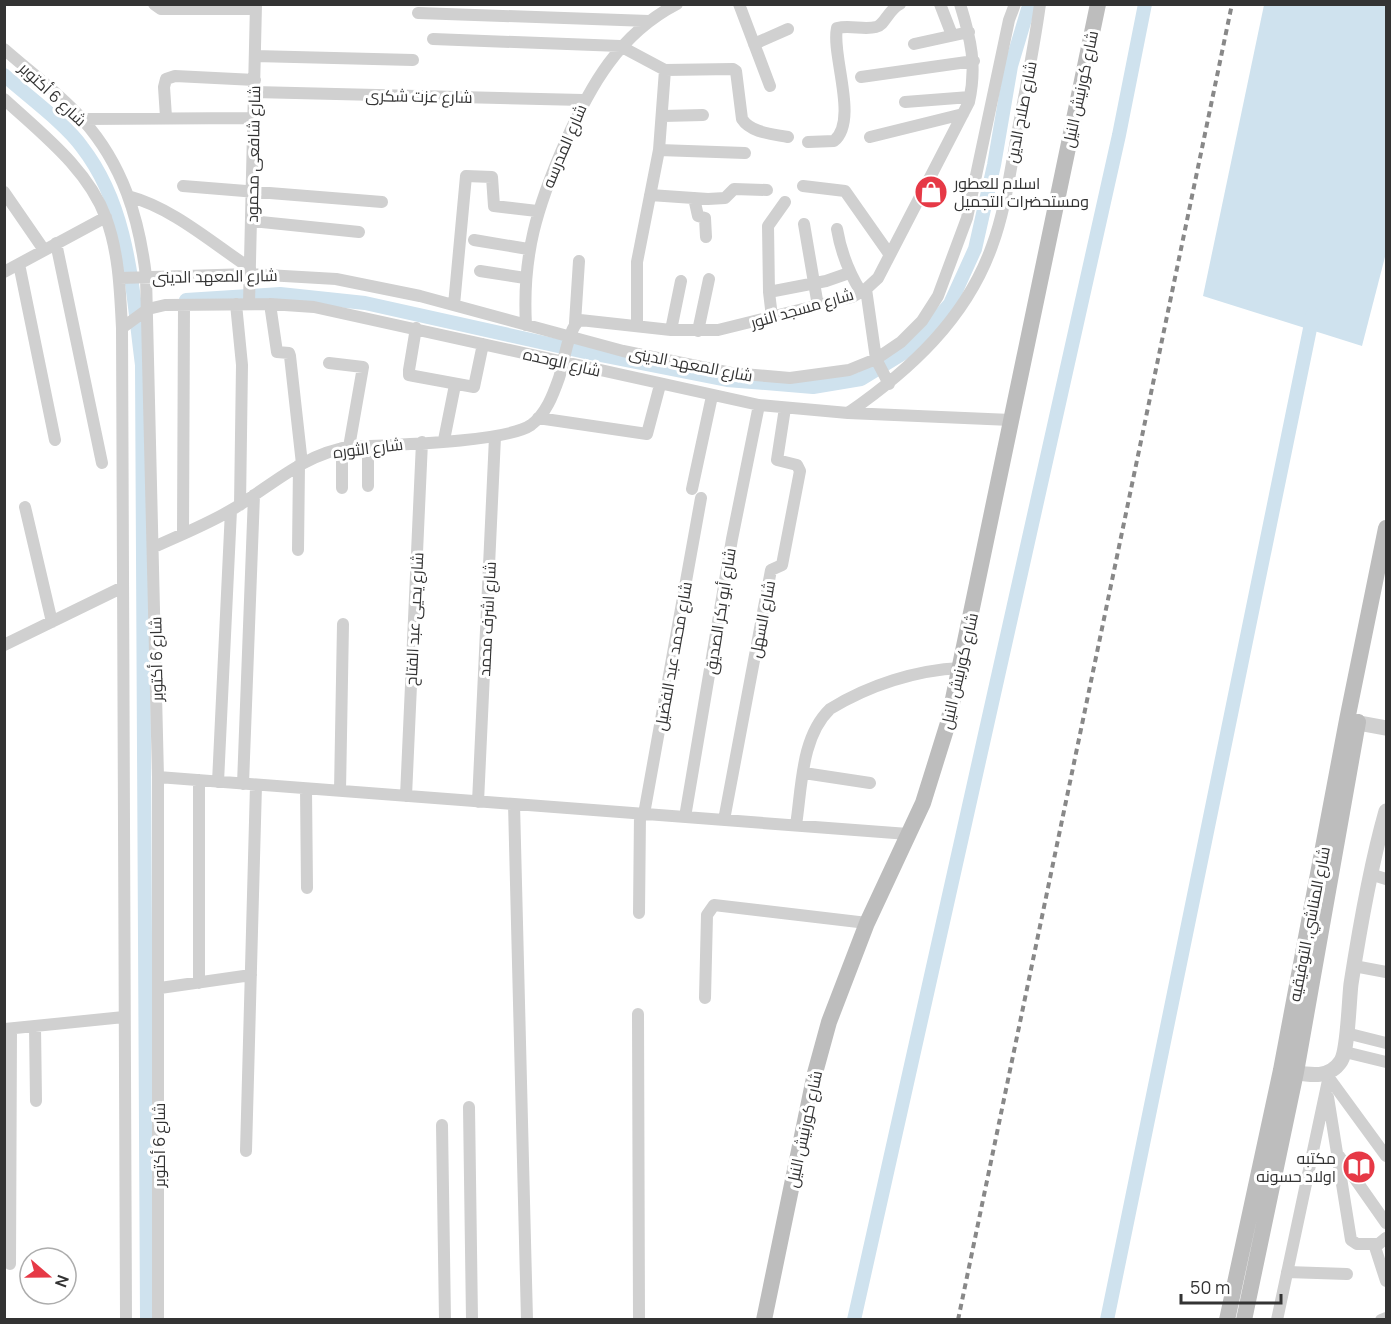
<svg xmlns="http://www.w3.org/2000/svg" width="1391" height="1324" viewBox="0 0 1391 1324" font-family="Manrope,Cairo,sans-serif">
<rect width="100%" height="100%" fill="#fff"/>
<path fill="#cfe2ee" d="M1264,5h122v248l-24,93 -159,-50z"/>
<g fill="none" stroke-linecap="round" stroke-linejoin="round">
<path stroke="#cfe2ee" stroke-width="14" d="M4,75c22,20 62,49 78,72 48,62 50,143 60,218l5,955
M186,300l94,-6 85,9 220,49 142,28 86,7 48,-8 49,-30 40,-45 25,-55 19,-84 17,-99 17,-57
M854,1320l265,-1185 26,-131
M1107,1320l206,-1006"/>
<path stroke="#d0d0d0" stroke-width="12" d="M154,4l7,5h95
M739,4l31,82
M940,4l12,31
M418,13l231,8
M433,39l187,7 45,24 68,-1 3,2 6,48c9,14 31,15 46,18
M754,44l34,-15
M914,44l55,-12
M4,49c26,23 56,45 79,71 40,45 56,98 63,156l12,501v543
M255,56l158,4
M861,77l113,-16
M254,92l329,8
M4,99c38,35 84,70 102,119 13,35 14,73 16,110l4,992
M905,102l65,-5
M663,116l40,-1
M166,117l-2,-30 2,-8 9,-3 80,4
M82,119l172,-1
M870,137l93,-23
M808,142l26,-1c25,-21 -3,-86 3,-113 13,-3 27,2 39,-1 9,-2 12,-17 24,-23
M659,150l86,3
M183,186l199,16
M803,186l42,5 45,64
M4,192l40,58
M650,195l58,4 17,-1 9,-9 33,1
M128,196c45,12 84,47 122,72
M694,198l4,18 7,2 1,19
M251,221l108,11
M804,224l14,82
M837,229c4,24 11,42 24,63
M474,240l54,9
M56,243l46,220
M19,264l36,176
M480,271l45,7
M4,272l102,-55
M120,278l130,-4 86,5 84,17 203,55 108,22 59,5 59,-8 27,-11 25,-17 21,-21 16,-25 29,-78 42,-198 6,-16
M866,289l10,70 13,25
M769,292l57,-11 23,-8
M236,304l6,61 -2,140
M249,304l7,-300
M270,304l7,48 12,1 1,3 12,108
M454,305l12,-129 26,1 2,29 43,5
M772,317l-3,-25 -1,-66 17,-24
M575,323l4,-62
M637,324v-62l22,-112 6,-80
M526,325c-4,-70 11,-118 39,-182 25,-57 54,-109 112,-139
M122,328l26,-19 17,-4 105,-1 44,3 445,98 89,8 163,7
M416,328l-7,42v5l5,1 60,11 9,-43
M671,330l10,-49
M698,331l11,-52
M329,363l34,4 -14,80
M848,413c62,-43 118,-94 144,-167 13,-35 18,-74 25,-111 8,-43 17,-87 23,-131
M538,418l109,16 13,-49
M444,440l11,-55
M368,446v40
M342,488v-40
M692,489l20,-93
M25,507l27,115
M183,533l1,-228
M154,547c26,-12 54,-23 79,-38 38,-23 71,-55 116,-62 37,-2 156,-4 182,-22 15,-11 22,-30 28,-47 5,-15 9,-51 21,-58l91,10h47l134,-33 14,-8 12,-11 91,-176c8,-36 2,-63 -9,-98
M298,550l1,-85
M4,645l119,-58
M804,773l66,10
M158,777l750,57
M218,782l13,-272
M243,784l11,-289
M306,789l1,99
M340,791l3,-167
M406,796l16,-354
M478,802l17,-365
M514,804l13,516
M644,814l57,-316
M685,817l47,-278 27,-134
M724,820l47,-250 11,-5 18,-94 -3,-6 -20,-5 8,-52
M796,825c6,-39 5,-88 34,-116 39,-24 86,-39 131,-41
M1370,874l16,5
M639,913l1,-99
M1354,966l32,6
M199,983v-203
M160,988l91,-13
M705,998l2,-83 7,-10 153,18
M638,1014l1,306
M35,1026l1,75
M5,1029l119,-12
M1346,1033l40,10
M1345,1052l41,10
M1329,1078l57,78
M1328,1097l23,143 6,4h21
M469,1107l3,213
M442,1125l3,195
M246,1151l10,-366
M1339,1156l47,67
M1386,1238l-11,9 11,34
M10,1264l1,-235
M1287,1272l60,2
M1277,1320l53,-249
M1381,1320l5,-2"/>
<path stroke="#d0d0d0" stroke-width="15" d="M1348,721l38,7
M1286,1071c20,3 42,10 55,-10 7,-11 8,-61 10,-77 9,-58 19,-117 35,-173"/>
<path stroke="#bdbdbd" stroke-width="16" d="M764,1320l51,-247 14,-51 38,-99 56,-120 25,-80 150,-719
M1227,1320l54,-250 66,-350 39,-192
M1244,1320l52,-248 62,-350"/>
<path stroke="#888" stroke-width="4" stroke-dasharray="6 4.5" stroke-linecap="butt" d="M958,1320l274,-1316"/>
</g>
<defs>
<symbol id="shop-disc" viewBox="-11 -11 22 22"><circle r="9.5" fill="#e63946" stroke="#fff"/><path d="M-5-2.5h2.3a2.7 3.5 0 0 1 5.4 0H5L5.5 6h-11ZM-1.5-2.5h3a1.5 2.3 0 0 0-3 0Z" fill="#fff"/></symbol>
<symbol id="library-disc" viewBox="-11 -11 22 22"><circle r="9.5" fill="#e63946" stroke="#fff"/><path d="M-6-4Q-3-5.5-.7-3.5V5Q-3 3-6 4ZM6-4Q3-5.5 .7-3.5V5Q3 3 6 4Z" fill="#fff"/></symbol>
</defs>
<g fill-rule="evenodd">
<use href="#shop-disc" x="912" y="173" width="38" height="38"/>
<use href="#library-disc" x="1340" y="1148" width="38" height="38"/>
</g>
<g text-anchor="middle" stroke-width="6" stroke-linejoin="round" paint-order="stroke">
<g font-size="16" fill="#333" stroke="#fff">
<text transform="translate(1080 89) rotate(-78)" y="6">شارع كورنيش النيل</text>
<text transform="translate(53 94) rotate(43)" y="6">شارع 6 أكتوبر</text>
<text transform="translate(419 96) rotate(1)" y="6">شارع عزت شكرى</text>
<text transform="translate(1021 112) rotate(-79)" y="6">شارع صلاح الدين</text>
<text transform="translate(564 146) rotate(-67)" y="6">شارع المدرسه</text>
<text transform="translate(253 154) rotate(-89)" y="6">شارع شافعى محمود</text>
<text transform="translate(215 276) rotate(-1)" y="6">شارع المعهد الدينى</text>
<text transform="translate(802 308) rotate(-16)" y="6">شارع مسجد النور</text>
<text transform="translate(562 362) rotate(13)" y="6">شارع الوحده</text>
<text transform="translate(691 364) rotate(11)" y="6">شارع المعهد الدينى</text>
<text transform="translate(368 448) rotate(-7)" y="6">شارع الثوره</text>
<text transform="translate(720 611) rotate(-81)" y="6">شارع أبو بكر الصديق</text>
<text transform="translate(414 619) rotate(-87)" y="6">شارع يحيى عبد الفتاح</text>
<text transform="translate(487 619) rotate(-87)" y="6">شارع اشرف محمد</text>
<text transform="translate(762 619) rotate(-79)" y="6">شارع السهل</text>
<text transform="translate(673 656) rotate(-80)" y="6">شارع محمد عبد الفضيل</text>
<text transform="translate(156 659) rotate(-91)" y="6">شارع 6 أكتوبر</text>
<text transform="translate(959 671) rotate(-77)" y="6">شارع كورنيش النيل</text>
<text transform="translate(1309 924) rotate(-79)" y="6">شارع المناشي, التوفيقيه</text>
<text transform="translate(804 1129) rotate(-78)" y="6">شارع كورنيش النيل</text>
<text transform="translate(159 1145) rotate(-90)" y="6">شارع 6 أكتوبر</text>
</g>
<g font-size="16" fill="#333" stroke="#fff" text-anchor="start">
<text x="954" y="189">اسلام للعطور<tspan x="954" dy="18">ومستحضرات التجميل</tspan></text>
<text x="1336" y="1164" text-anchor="end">مكتبه<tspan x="1336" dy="18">اولاد حسونه</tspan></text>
</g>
</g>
<rect width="1391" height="1324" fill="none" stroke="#333333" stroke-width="12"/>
<g transform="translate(48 1276) rotate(110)"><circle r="28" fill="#ffffff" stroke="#adadad" stroke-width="1.5"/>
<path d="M0-4.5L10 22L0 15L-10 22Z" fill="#e63946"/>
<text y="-9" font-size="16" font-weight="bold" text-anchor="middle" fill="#333333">N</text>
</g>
<path d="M1181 1294v9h100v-9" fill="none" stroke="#333333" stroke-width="3"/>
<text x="1190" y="1294" font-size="18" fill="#333333" stroke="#ffffff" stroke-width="4.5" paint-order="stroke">50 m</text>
</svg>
